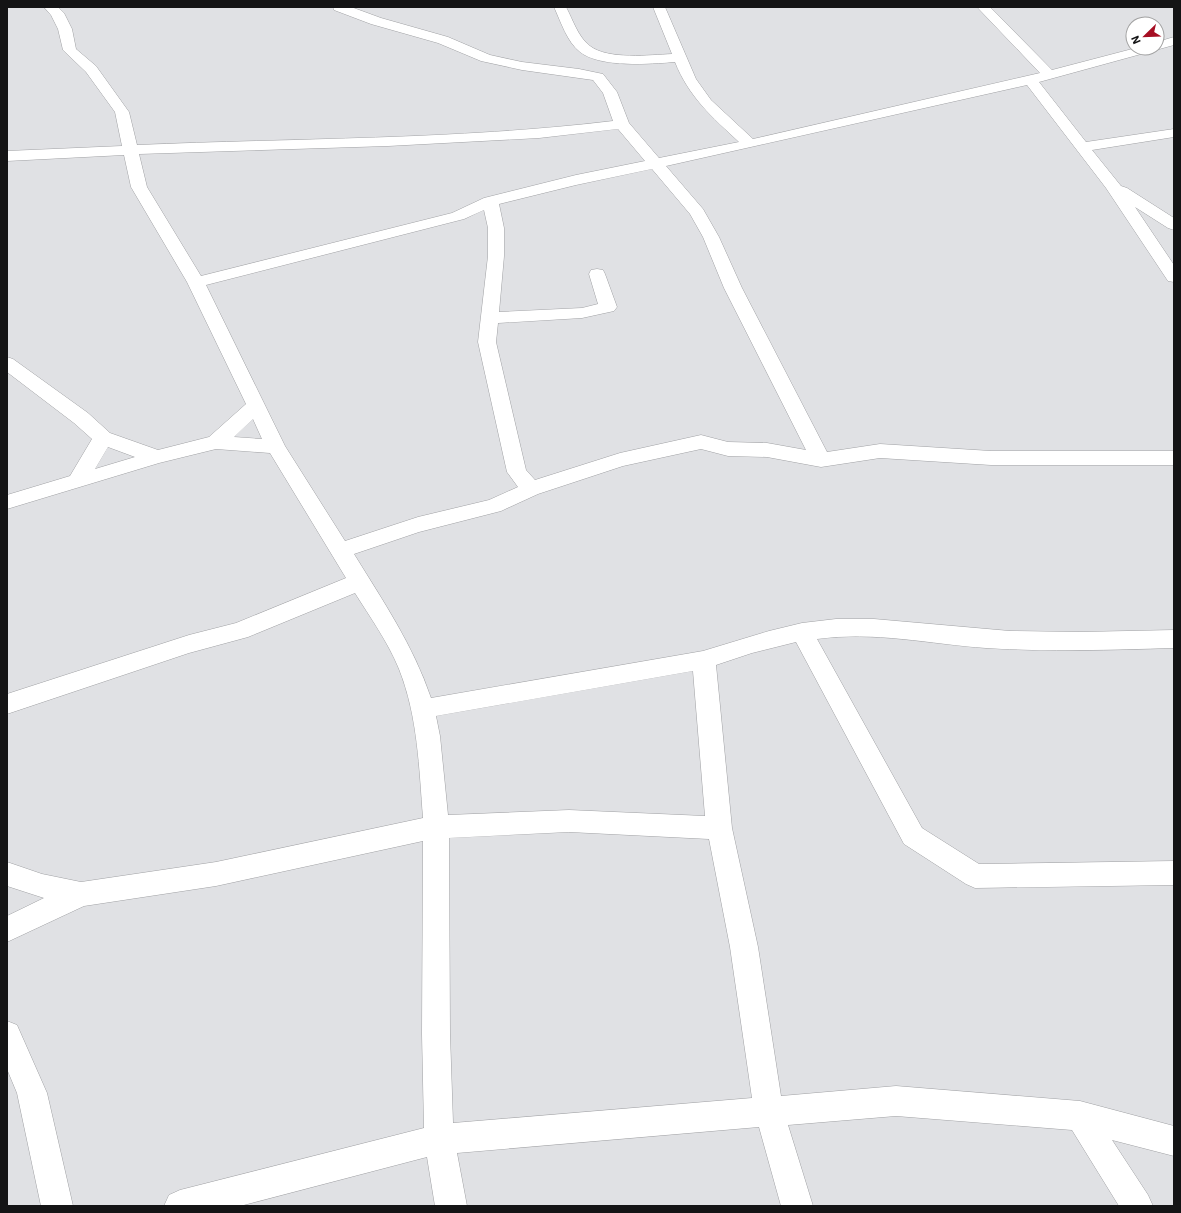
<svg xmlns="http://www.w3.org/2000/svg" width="1181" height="1213" viewBox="0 0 1181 1213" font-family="'IBM Plex Sans',sans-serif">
<rect width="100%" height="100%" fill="#e0e1e4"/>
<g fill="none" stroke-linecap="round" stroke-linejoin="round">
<defs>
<path id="street" d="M44,7h14l6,6 8,16 4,20 20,17 33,46 8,33c159,-7 318,-5 476,-24l-10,-28 -10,-13 -71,-10 -41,-9 -43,-18 -67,-19 -37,-14 -1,-3h18l30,11 67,19 42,18 32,7 57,7 24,5 14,18 12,31 30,35 80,-16c-27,-25 -50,-45 -64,-80 -25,2 -74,6 -95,-10 -13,-10 -19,-30 -26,-45h12c7,13 12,30 24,39 18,14 60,9 82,8l-19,-47h12l31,72 15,21 42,39 287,-66 -63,-66h13l62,63 84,-22h21v-6l17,-5v8l-135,37 47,60 88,-13v8l-82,13 29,36 6,2 47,30v12l-6,-2 -33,-21 39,58v17l-6,-1 -62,-93 -79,-103 -361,81 37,43 16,28 23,51 85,164 53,-8 111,7h183v14h-183l-111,-7 -59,9 -54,-10 -39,-1 -27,-7 -78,17 -85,28 -37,17 -82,21 -65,22c29,47 59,91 77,144l272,-47 66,-20 33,-8 34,-4h38l136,12 70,1 94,-2v18c-63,2 -125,4 -188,0 -56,-4 -112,-17 -169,-9l105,189 57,36 195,-3v24l-199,3 -9,-4 -62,-40 -108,-202 -44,11 -36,12 16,163 26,119 23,149 115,-10 184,15 94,25v30l-62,-16 36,55 5,11h-34l-47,-76 -176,-14 -108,9 25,81h-32l-22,-79 -302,26 10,53h-32l-8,-49 -187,49h-76l5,-11 11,-5 244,-62 -2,-94 1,-193 -207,45 -132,20 -77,36v-26l37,-18 -37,-12v-24l35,12 39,8 135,-20 207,-44c-4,-50 -5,-101 -24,-149 -11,-27 -29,-52 -44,-76l-107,44 -59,16 -182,61v-20l182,-59 47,-12 110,-45 -76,-125 -54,-4 -57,14 -152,46v-14l63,-19 22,-37 -18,-16 -67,-51v-15l6,2 75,54 22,20 48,17 51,-13 37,-33 -59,-122 -56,-95 -7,-32 -117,6v-10l115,-5 -7,-34 -29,-40 -23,-22 -5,-21 -7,-14zM618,129l27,32 -69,14 -92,23 -32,15 -251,63 -54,-89 -8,-33 249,-8 151,-8zM652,169l38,45 13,23 21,51 82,162 -39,-7 -39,-1 -27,-7 -81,18 -85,27 -9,-10 -30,-128 2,-19 84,-5 32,-7 3,-4 -12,-33 -2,-4 -6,-1 -6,1 -2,4 9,30 -16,4 -83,4 5,-56v-28l-5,-24 77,-19zM484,210l4,18v28l-10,86 29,130 11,15 -29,13 -71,17 -73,24 -60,-95 -79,-161 258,-66zM253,419l9,20 -28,-2zM108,447l27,10 -40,12zM693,671l12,145 -136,-6 -121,5 -8,-79 -4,-20zM569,832l140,7 21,108 22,151 -299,25 -3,-89 -1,-196z
M7,1021l10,4 30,68 26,113h-32l-24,-113 -10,-24z"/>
</defs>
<use href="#street" stroke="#a0a1a4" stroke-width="1"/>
<use href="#street" fill="#fff" fill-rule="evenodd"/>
</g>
<rect width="1181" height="1213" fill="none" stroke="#141415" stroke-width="16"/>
<g transform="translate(1145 36) rotate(247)"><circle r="19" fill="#ffffff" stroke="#a1a1a1"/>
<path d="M0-3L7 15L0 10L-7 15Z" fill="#a60e23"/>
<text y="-6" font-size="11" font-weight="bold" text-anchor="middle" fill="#141415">N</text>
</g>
</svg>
